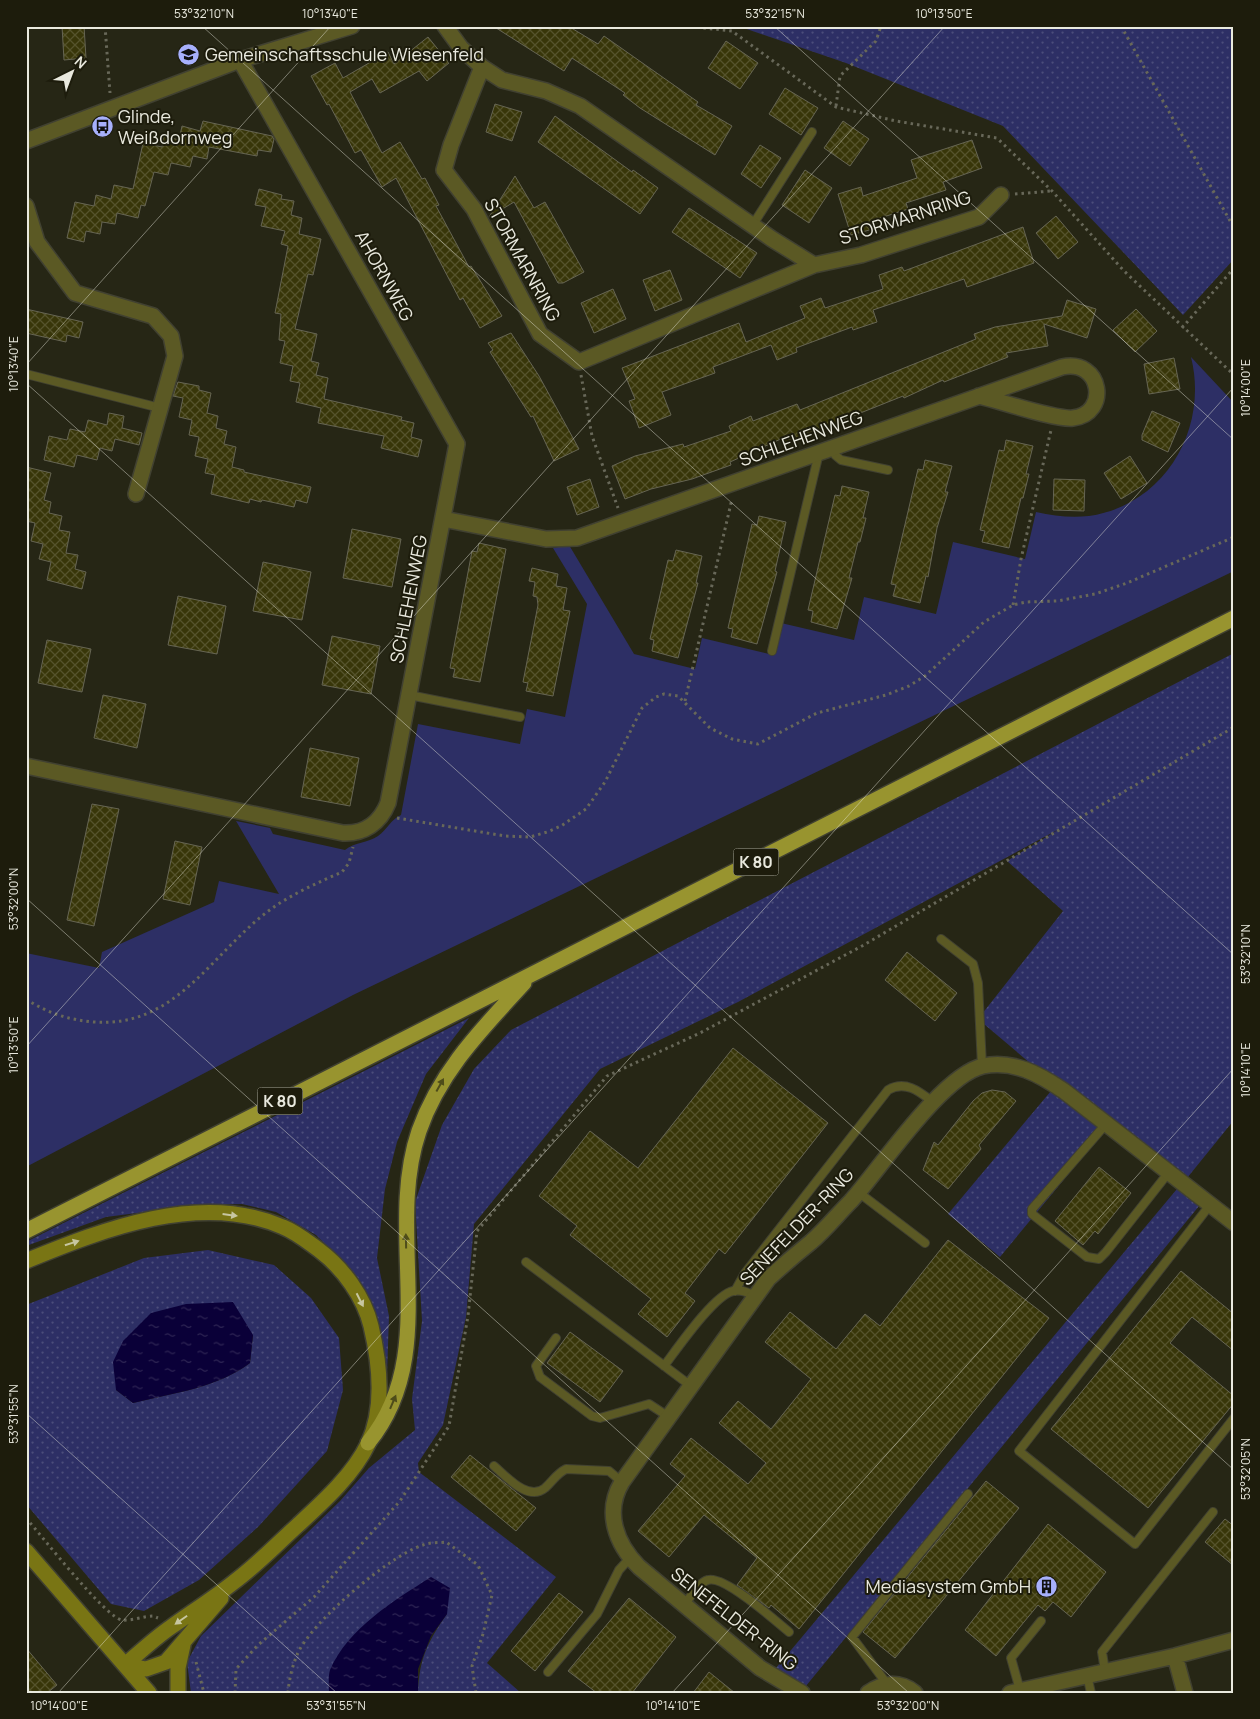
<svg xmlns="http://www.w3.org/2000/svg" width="1260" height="1719" viewBox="0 0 1260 1719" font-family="Manrope,sans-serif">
<defs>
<pattern id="grass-dots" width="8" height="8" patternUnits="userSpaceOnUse" patternTransform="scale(1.25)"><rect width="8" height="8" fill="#2d2f65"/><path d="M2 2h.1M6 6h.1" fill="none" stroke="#4b4d7b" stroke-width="1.8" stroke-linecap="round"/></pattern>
<pattern id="water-ripples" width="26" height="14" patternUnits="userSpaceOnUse" patternTransform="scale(1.25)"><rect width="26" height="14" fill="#0a0038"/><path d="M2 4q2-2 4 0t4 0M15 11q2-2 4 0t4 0" fill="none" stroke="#2e2554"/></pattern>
<pattern id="building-cross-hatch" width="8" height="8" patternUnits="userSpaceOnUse" patternTransform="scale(1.25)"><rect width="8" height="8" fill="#383609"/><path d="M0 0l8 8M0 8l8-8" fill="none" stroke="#55532c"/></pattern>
</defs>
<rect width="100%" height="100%" fill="#262615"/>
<path fill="url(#grass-dots)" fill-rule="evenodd" d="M738,26h496v233l-51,56 -180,-189 -157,-63z
M1234,653v467l-51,63 21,17 -403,492 -30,-18 411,-491 -73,-58 -109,132 -52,-43 108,-129 -78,-66 85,-108 -56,-50 54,-33 -323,174 -138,67 -126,155 -8,93 -23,108 -25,38 1,9 137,105 -69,86 34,30h-103c1,-34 10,-52 29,-79l-117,57 -1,22h-138l-4,-31 14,-26 139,-135 29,-33 46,-38 -3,-31 10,-78 -7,-119 27,-77 32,-56 37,-39z
M469,1018l-43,56 -29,68 -12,47 -8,69 12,58 -2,59 -13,-58 -26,-50 -32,-32 -40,-23 -34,-8 -43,1 -93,12 -80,29v-4z
M208,1250l66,15 37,33 28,40 4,52 -16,61 -69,76 -59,53 -55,31 -33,-7 -85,-100v-199l118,-47zM253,1335l-3,28c-33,25 -77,30 -117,40l-17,-13z"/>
<path fill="#2d2f65" d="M1191,357l43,46v168l-881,424 -327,172v-214l73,15 3,-16 112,-50 5,-21 60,13 -43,-73 34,7 3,6 72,16c9,-8 23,-7 33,-14 9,-6 13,-17 23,-21l17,-91 102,20 7,-35 38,8 22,-113 -34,-56 16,-3 65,109 61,15 7,-31 71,17 8,-32 73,17 10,-43 72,17 17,-72 72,17 11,-47c18,4 35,6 53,4 76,-11 120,-87 102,-159z"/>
<path fill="url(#water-ripples)" d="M233,1302l20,33 -3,28c-33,25 -77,30 -117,40l-17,-13 -3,-28 10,-21 28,-28 35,-9z
M431,1577l19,11 -3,26 -16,22 -13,33v24h-89c0,-7 -1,-17 1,-23 18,-42 65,-70 101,-93z"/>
<path fill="url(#building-cross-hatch)" stroke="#666553" d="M62,26h22l2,32 -22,2z
M493,26h75l30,18 6,-8 94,66 -2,3 36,21 -17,29 -75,-47 -17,-13 2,-2 -53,-35 -8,13z
M428,37l21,26 -22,18 -8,-10 -39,22 -8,-14 -22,13 32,61 18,-11 22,37 3,-1 14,27 -3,1 33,61 2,-1 31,50 -22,12 -17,-30 -3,2 -64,-122 -14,9 -21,-37 -6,3 -26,-49 -2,1 -16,-29 24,-13 8,15 45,-26 6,12z
M726,41l32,22 -18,26 -32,-21z
M785,88l33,20 -17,27 -32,-21z
M495,104l27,8 -10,29 -26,-9z
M555,116l77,56 1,-2 25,18 -18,26 -102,-72z
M203,121l69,15 2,3 -3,13 -13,-2 -1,6 -48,-9 -2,12 -14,-3 -3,11 -19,-4 -3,12 -14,-3 -9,34 -4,-1 -3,13 -21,-5 -2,11 -13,-2 -2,12 -14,-3 -2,11 -17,-4 8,-36 19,4 2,-11 15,4 3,-14 19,4 10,-46 19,4 2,-11 15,4 3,-14 18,5z
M843,121l26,18 -19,27 -26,-18z
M972,140l10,28 -39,14 3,8 -40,13 2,6 -37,12 2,8 -22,6 -13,-41 23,-7 2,9 54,-18 -6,-18z
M760,145l21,13 -20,30 -20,-14z
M805,170l27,18 -23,35 -27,-18z
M515,176l19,32 11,-6 39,70 -21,11h-5l-44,-81 -25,15z
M259,189l23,6 -1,4 13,2 -3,14 11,3 -3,16 22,5 -8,36 -5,-1 -13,55 22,5 -6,27 8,2 -3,12 12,3 -4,21 78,18 -1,3 13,3 -3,14 11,3 -4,17 -37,-9 3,-12 -66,-13 3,-15 -25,-6 4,-19 -10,-2 3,-15 -13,-3 5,-22 -6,-1 2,-26 -6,-1 13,-67 -7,-2 4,-13 -24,-5 5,-19 -11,-2z
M689,208l68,45 -17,25 -68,-46z
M1056,216l22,26 -20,17 -22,-26z
M1023,227l11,36 -67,24 -3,-8 -91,31 4,12 -24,8 -1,-3 -56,21 1,4 -20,8 -6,-15 -58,22 2,6 -53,19 9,23 -32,13 -10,-27 6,-2 -13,-31 117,-45 7,19 59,-24 -5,-12 21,-8 4,10 58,-19 -4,-14 23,-8 2,4z
M670,270l12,30 -27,11 -12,-31z
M613,289l13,30 -32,14 -13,-30z
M1067,300l29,9 -9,29 -43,-14 4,22 -42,7 2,4 -64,25 -1,-2 -39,18 -1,-2 -118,47 -2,-5 -53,24 1,3 -39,14 -41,10 -26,10 -13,-33 23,-10 48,-12 1,3 47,-16 -2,-5 22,-10 2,5 44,-17 3,6 176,-71 -2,-5 21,-7 67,-11z
M26,309l57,13 -4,16 -12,-3 -1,7 -40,-9z
M1136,309l21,22 -22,21 -22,-22z
M511,333l28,43 40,73 -25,12 -21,-45 -2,1 -41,-65 3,-2 -5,-7z
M1174,358l6,31 -31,5 -5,-30z
M178,382l21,4v4l12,3 -4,20 11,3 -2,12 11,3 -3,13 12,3 -4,20 12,3v2l67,15 -4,16 -11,-3 -2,7 -32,-7 -1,2 -11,-3 -1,4 -38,-9 4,-19 -10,-2 3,-14 -13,-3 4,-19 -10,-2 3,-15 -13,-3 4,-19 -10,-2z
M1152,411l28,12 -12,29 -26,-12v-5z
M109,413l15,3 -2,12 20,5 -3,12 -24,-6 -3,12 -12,-3 -3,12 -20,-5 -3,12 -30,-7 5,-24 18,4 3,-11 15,3 3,-12 19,5z
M1006,440l27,6 -7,28h3l-6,24h-2l-12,50 -27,-6 3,-11 -5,-1 19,-80 5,1z
M1130,456l17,27 -26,16 -17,-26z
M925,460l27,6 -7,26h3l-11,36 -9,49 -2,-1 -6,27 -27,-7 3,-11 -5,-1 27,-115 5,1z
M26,467l25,6 -7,27 7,2 -2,11 13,3 -3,14 11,2 -4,21 12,2 -3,14 11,3 -4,17 -35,-9 4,-18 -12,-3 4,-15 -12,-3 4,-18 -9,-2z
M590,479l9,28 -22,8 -10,-28z
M1054,479l31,1 -1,31 -31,-1z
M842,486l27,6 -6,26h3l-6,24h-2l-9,36h3l-15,51 -26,-7 2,-11 -5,-1 27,-115 5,1z
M759,516l27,6 -11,49 2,1 -20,72 -26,-7 2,-8 -5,-1 24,-104 5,1z
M352,529l49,10 -9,48 -49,-9z
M479,543l27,6 -26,133 -27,-5 2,-8 -5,-1 22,-117 5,1z
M676,550l26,6 -6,27h2l-20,75 -26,-7 2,-11 -4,-1 18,-79 5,1z
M263,562l48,10 -9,48 -49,-9z
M532,568l26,6 -2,12 11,2 -4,22 7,1 -17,85 -27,-5 2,-8 -5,-1 15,-77 -1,-8 -4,-1 2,-14 -6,-1z
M178,596l48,10 -9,48 -49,-9z
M332,636l48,10 -9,48 -49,-9z
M47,640l44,9 -9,43 -44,-9z
M103,695l43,9 -9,44 -43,-10z
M310,748l49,10 -9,48 -49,-9z
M92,804l27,5 -25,117 -27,-6z
M175,841l27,6 -12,58 -27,-6z
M907,952l50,41 -22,28 -50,-41z
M733,1048l95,75 -103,131 -6,-5 -34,44 10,8 -28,36 -29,-23 13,-15 -81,-64 7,-9 -38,-30 51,-65 48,37z
M992,1090l13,2 11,9 -37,44 2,4 -33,40 -25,-19 11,-28 4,3 35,-44 9,-8z
M1099,1167l32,26 -33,41 -3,-3 -12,14 -28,-24z
M948,1240l101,78 -250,311 -28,-24 -2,3 -32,-23 20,-27 -53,-43 -35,42 -31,-26 47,-55 -15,-12 21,-26 57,46 18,-21 -47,-40 19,-22 33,28 40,-50 -46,-37 25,-30 46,37 29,-35 15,12z
M1181,1271l53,43v37l-42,-34 -22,26 64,53v7l-86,105 -97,-79z
M570,1332l53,39 -23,31 -53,-39z
M470,1455l66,53 -20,23 -65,-54z
M986,1481l33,27 -124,150 -32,-26z
M1225,1519l9,7v40l-29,-24z
M1048,1524l58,48 -35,45 -18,-15 -8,9 -7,-6 -42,51 -31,-26z
M559,1593l24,19 -48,59 -24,-20z
M629,1598l47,39 -44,56h-35l-29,-22z
M26,1648l31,37 -10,8h-21z
M709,1672l26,21h-42z"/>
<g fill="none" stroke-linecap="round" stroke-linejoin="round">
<defs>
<path id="service" d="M752,226l60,-94
M26,374l134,34
M833,448l2,7 6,5 47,10
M772,651l47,-198
M409,695l111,22
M941,939l32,25 5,19 4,83
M1106,1124l-74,85v5l55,43 12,2 7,-7 63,-80
M858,1192l67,51
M1210,1205l-191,246 116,93 99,-126
M526,1262l165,124
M735,1291l10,-18 143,-183c17,-10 31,1 45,12
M556,1338l-20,28 4,11 52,39 8,2 49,-14 20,13
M664,1366c13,-17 50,-71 69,-75 9,-2 15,2 23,5
M494,1466c12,10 34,36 51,22 8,-7 11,-14 21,-19l43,2 13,11
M684,1605c6,-7 15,-23 24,-25 16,-5 68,41 81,52
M1105,1671l-3,-19 111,-140
M548,1672l49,-58 22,-44 11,-12
M1087,1675l4,18
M887,1684l-35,-47 116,-143
M1020,1690l-9,-32 30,-37"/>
<path id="minor" d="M445,26l16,22 21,19 20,13 44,11 34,15 192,133 42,26 47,-10 118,-38 22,-22
M482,67l-31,78 -7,25 30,39 66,125 39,28 235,-97
M26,141l214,-81 112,-34
M26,206l11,36 38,51 78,23 18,20 4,20 -39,138
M443,519l103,20 31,-1 485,-171c40,-9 48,47 11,51 -17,2 -73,-17 -94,-22
M26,766l317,67c21,1 37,-10 45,-30l69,-359 -217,-384
M1175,1656l10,37
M802,1693l-42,-25 -121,-101c-23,-23 -35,-55 -17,-85l146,-203c14,-13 28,-25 43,-37 14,-12 27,-28 40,-41 29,-32 91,-126 132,-135 31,-6 56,8 81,25l170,132
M868,1693c15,-11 32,-12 47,0
M1010,1693l165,-37 59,-16"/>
<path id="secondary" d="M26,1261c78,-32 175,-70 257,-34 13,5 25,15 36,23 24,18 45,47 52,76 9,38 14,82 -3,118 -15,31 -45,58 -70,81 -21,19 -41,40 -64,57 -20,16 -42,30 -63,45 -16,11 -31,25 -46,38
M26,1551l123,142
M125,1665l21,4 20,-7 55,-64
M178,1693v-25l5,-23"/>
<path id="trunk" d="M26,1231c402,-205 806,-408 1208,-613
M368,1443c74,-90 16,-209 51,-312 21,-60 63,-102 105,-148"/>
</defs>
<use href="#service" stroke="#414131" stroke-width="10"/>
<use href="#minor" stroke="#414131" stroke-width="18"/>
<use href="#secondary" stroke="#414131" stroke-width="18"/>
<use href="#trunk" stroke="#414131" stroke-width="18"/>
<path stroke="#686859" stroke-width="3" stroke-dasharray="2.5 4" stroke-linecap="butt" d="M105,26l5,67
M684,26l48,5 104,76 60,14 101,17 55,53 72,80 110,104
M1121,26l113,202
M836,106l4,-30 36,-35 5,-15
M1015,194l36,-3
M1182,328l52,-60
M581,375l11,61 26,72
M1013,605l8,-46 30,-129
M685,701l47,-202
M397,818l108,18 25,1 17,-5 14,-6 25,-17 19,-27 37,-74 14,-11 8,-3 14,2 32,32 22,11 26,5 59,-31 69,-18 23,-9 16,-10 59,-54 29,-17 13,-3 31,-1 38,-7 32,-11 107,-46
M26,999c21,14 43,21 68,23 83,6 118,-70 177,-113 21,-15 48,-27 71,-37l7,-9 4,-16
M26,1518c15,17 80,100 96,102 10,1 22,-4 31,-4l5,2
M196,1662l8,31
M235,1693l1,-24 22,-24 56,-48 86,-96 49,-75 19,-110 9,-85 130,-155 93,-43 162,-87 372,-219
M288,1693c1,-13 4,-26 9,-38 13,-32 93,-100 126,-110 7,-3 16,-2 23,-3l32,23 14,30 -9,39 -11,32 4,27"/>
<use href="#service" stroke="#5b5924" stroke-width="8"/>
<use href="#minor" stroke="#5b5924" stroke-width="15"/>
<use href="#secondary" stroke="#797514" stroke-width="15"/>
<use href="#trunk" stroke="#98942f" stroke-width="15"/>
</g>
<defs><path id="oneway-solid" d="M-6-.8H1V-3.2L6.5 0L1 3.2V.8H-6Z" transform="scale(1.25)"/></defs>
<g fill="#4e4c1a">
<use href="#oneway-solid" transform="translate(440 1085) rotate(-61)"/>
<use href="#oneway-solid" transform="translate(406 1241) rotate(-91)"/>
<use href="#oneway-solid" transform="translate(393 1402) rotate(-67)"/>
</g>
<g fill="#c7c6a1">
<use href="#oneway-solid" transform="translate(230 1215) rotate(7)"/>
<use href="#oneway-solid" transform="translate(72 1243) rotate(-18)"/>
<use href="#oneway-solid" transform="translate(360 1300) rotate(63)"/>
<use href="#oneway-solid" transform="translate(181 1620) rotate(145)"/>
</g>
<path fill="none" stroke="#e9e9de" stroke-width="1" stroke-opacity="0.45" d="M202,26l1032,929M774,26l460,414M26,365l305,-339M26,383l1208,1087M26,898l883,795M26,1047l919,-1021M26,1413l311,280M58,1693l1176,-1306M672,1693l562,-625"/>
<defs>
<symbol id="school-disc" viewBox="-11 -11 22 22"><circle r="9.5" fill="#a7b0fc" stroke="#1d1c0c"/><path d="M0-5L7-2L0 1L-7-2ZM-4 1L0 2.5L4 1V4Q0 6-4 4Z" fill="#111"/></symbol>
<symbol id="bus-disc" viewBox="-11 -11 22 22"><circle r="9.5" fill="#a7b0fc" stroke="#1d1c0c"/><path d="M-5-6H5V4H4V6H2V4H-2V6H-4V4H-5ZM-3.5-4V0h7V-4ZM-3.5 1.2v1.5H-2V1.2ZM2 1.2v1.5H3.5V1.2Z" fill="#111"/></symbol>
<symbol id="building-disc" viewBox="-11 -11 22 22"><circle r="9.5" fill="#a7b0fc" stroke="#1d1c0c"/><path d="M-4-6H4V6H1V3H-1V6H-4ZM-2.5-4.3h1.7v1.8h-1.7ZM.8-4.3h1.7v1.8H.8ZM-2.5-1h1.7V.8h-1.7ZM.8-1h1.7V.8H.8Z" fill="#111"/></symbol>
</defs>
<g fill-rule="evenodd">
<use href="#school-disc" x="176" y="42" width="25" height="25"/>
<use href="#bus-disc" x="90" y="114" width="25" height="25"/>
<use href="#building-disc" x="1034" y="1574" width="25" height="25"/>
</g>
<g text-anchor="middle" stroke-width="4" stroke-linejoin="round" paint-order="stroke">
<g fill="#1d1c0c" stroke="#acac9f" stroke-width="1">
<rect x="733.5" y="848.5" width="45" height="27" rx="4"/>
<rect x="257.5" y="1087.5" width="45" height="27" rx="4"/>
</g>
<g font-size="16" font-weight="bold" fill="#e9e9de">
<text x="756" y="868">K 80</text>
<text x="280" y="1107">K 80</text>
</g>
<g font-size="18" fill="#e9e9de" stroke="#1d1c0c" text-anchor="start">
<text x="205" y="61">Gemeinschaftsschule Wiesenfeld</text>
<text x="118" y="123">Glinde,<tspan x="118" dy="21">Weißdornweg</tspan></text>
<text x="1031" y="1593" text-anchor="end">Mediasystem GmbH</text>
</g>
<g font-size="18" fill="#e9e9de" stroke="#1d1c0c">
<text transform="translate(905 218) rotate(-18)" y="6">STORMARNRING</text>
<text transform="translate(522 260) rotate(61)" y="6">STORMARNRING</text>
<text transform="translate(384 276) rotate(61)" y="6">AHORNWEG</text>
<text transform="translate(801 439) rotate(-20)" y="6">SCHLEHENWEG</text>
<text transform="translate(409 599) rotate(-79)" y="6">SCHLEHENWEG</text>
<text transform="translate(797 1227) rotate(-46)" y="6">SENEFELDER-RING</text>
<text transform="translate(734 1619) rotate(38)" y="6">SENEFELDER-RING</text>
</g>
</g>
<rect width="1260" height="1719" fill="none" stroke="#1d1c0c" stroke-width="55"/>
<g transform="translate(72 72) rotate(42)" stroke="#1d1c0c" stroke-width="4" paint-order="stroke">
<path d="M0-4L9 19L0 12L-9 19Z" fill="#e9e9de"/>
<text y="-8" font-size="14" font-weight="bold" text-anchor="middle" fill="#e9e9de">N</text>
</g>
<rect x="28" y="28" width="1204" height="1664" fill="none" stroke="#e9e9de" stroke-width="2"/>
<g font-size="12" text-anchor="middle" fill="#e9e9de">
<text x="204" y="18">53°32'10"N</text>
<text x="330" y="18">10°13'40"E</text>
<text x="775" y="18">53°32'15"N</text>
<text x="944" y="18">10°13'50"E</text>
<text transform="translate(14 364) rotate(-90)" y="4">10°13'40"E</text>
<text transform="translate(1246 388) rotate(-90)" y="4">10°14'00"E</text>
<text transform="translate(14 899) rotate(-90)" y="4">53°32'00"N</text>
<text transform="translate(1246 954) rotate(-90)" y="4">53°32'10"N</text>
<text transform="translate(14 1045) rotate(-90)" y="4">10°13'50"E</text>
<text transform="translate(1246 1070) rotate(-90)" y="4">10°14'10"E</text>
<text transform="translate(14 1414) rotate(-90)" y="4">53°31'55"N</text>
<text transform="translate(1246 1469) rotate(-90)" y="4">53°32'05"N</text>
<text x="59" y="1710">10°14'00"E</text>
<text x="336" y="1710">53°31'55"N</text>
<text x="673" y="1710">10°14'10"E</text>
<text x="908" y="1710">53°32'00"N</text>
</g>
</svg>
